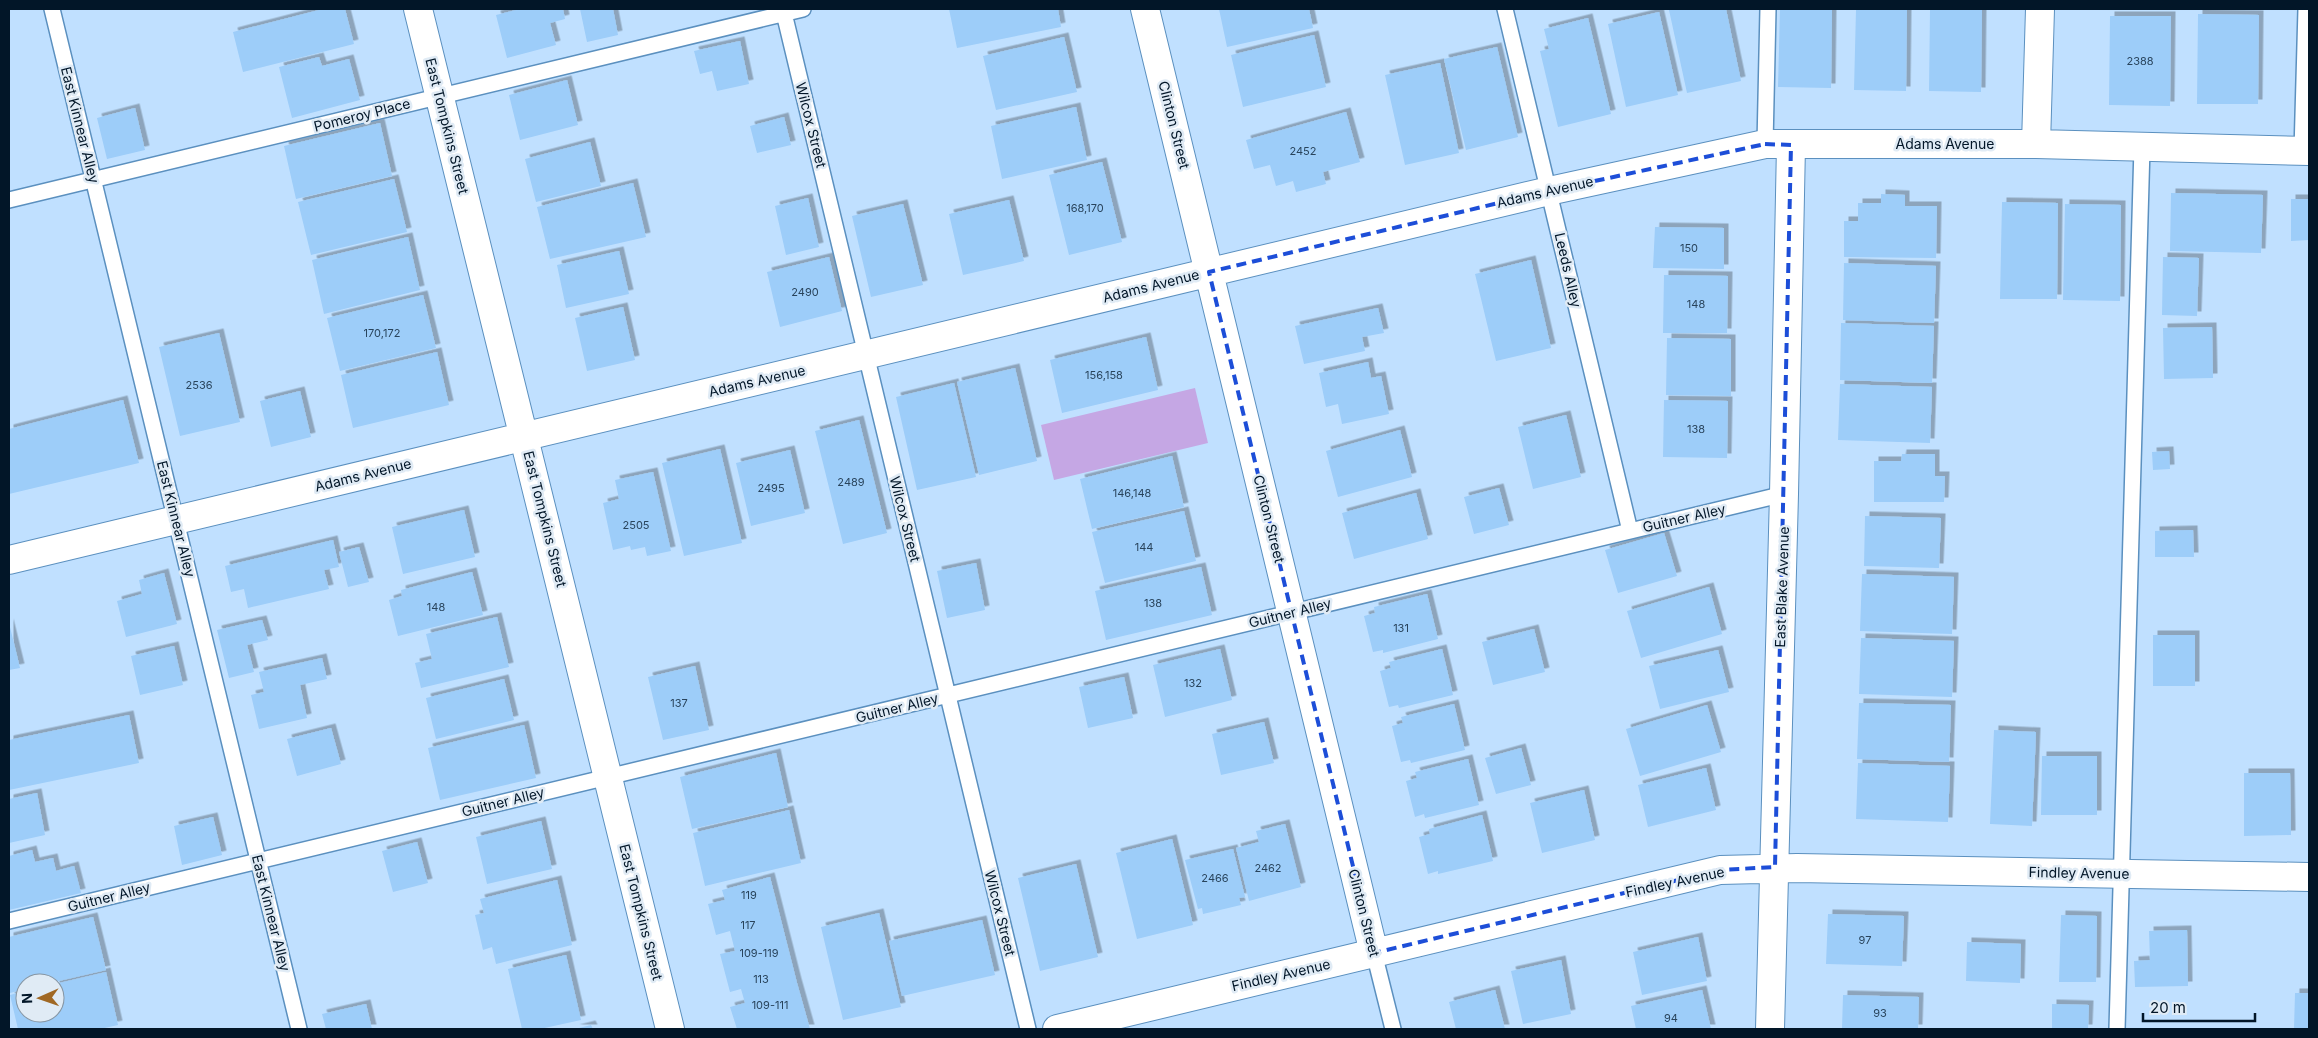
<svg xmlns="http://www.w3.org/2000/svg" width="2318" height="1038" viewBox="0 0 2318 1038" font-family="Inter,sans-serif">
<defs>
<filter id="shadow"><feDropShadow dx="4.5" dy="-4.5" stdDeviation="0" flood-color="#0004"/></filter>
</defs>
<rect width="100%" height="100%" fill="#c0e0ff"/>
<path fill="#c5a7e4" d="M1195,388l13,55 -154,37 -13,-55z"/>
<path fill="#9dcdf9" filter="url(#shadow)" d="M323,9h22l9,35 -111,28 -10,-40z
M520,9h43l2,10 -15,4 6,22 -49,13 -11,-43z
M580,9h33l5,26 -31,7z
M949,9h109l3,18 -104,21z
M1219,9h90l4,19 -86,19z
M1675,9h51l15,72 -54,12 -18,-83z
M1780,9h52l-1,79 -53,-1z
M1856,9h51l-1,82 -52,-1z
M1930,9h52l-1,83 -52,-1z
M1659,12l19,83 -52,12 -18,-83z
M2198,14l61,1 -1,89h-61z
M2110,16h61l-1,90 -61,-1z
M1588,18l23,96 -53,13 -18,-76 9,-2 -5,-20z
M1314,35l12,52 -83,20 -12,-52z
M1064,37l13,55 -81,18 -13,-54z
M740,41l9,43 -32,7 -5,-20 -12,3 -6,-23z
M1497,47l21,90 -52,13 -22,-91z
M319,57l3,9 27,-7 11,41 -68,18 -13,-51z
M1440,63l19,90 -54,12 -20,-90z
M567,80l11,45 -58,15 -11,-45z
M1076,107l11,53 -85,19 -11,-53z
M135,108l10,42 -38,9 -10,-41z
M1346,112l14,50 -37,10 3,12 -30,8 -3,-11 -17,5 -6,-21 -16,4 -8,-29z
M784,117l7,28 -34,8 -7,-27z
M380,123l12,53 -96,23 -12,-53z
M590,142l11,44 -65,16 -11,-43z
M1102,162l20,80 -53,13 -20,-80z
M394,179l13,53 -96,23 -13,-53z
M633,183l13,54 -96,22 -13,-52z
M2171,193l92,2 -2,58 -91,-2z
M1881,194l24,1v11h32l-1,52 -92,-1v-36h14v-18h23z
M808,198l11,49 -33,8 -11,-49z
M2291,199h18v41l-18,1z
M1009,200l15,61 -61,14 -14,-61z
M2002,202l56,1 -1,96h-57z
M903,204l20,81 -52,12 -19,-81z
M2065,204l56,1 -1,96 -57,-1z
M1655,227l69,1v41l-71,-1z
M408,237l12,53 -96,24 -12,-54z
M619,251l10,43 -63,14 -9,-43z
M829,257l13,54 -62,16 -13,-55z
M2163,257l36,1 -2,58 -35,-1z
M1531,260l20,88 -55,13 -21,-87z
M1844,263l92,3 -2,57 -91,-3z
M1664,275l64,1 -1,57h-64z
M423,295l13,53 -96,23 -13,-53z
M623,307l12,53 -48,11 -12,-53z
M1378,308l6,25 -22,4 3,14 -61,13 -9,-38z
M1841,323l93,3 -2,57 -92,-3z
M2212,327l1,51 -49,1 -1,-51z
M219,333l21,89 -60,14 -21,-89z
M1146,337l12,53 -96,23 -12,-53z
M1667,338l64,1v57l-65,-1z
M437,352l12,53 -96,23 -12,-53z
M1368,362l3,16 10,-2 8,38 -47,10 -4,-20 -12,3 -7,-34z
M1015,368l22,93 -58,14 -22,-93z
M954,383l22,94 -59,13 -21,-93z
M1840,384l92,3 -2,56 -92,-3z
M300,391l11,46 -40,10 -11,-46z
M123,400l16,63 -130,31v-65z
M1664,400l64,1 -1,57 -64,-1z
M1566,415l15,62 -48,12 -15,-62z
M859,420l28,113 -44,11 -28,-113z
M1400,430l12,47 -74,20 -12,-46z
M720,449l22,94 -58,13 -22,-93z
M790,450l15,63 -54,13 -15,-63z
M2169,451l1,18 -17,1 -1,-18z
M1902,454h33v22h10l-1,26h-70v-41h27z
M1172,456l12,51 -92,22 -12,-50z
M653,472l18,79 -24,5 -2,-9 -14,3 -1,-4 -17,4 -10,-47 16,-4 -4,-19z
M1499,488l10,37 -35,9 -10,-37z
M1416,493l12,46 -74,20 -12,-46z
M464,510l11,47 -72,17 -11,-47z
M1184,511l12,50 -91,22 -13,-51z
M1865,516l76,2 -2,50 -75,-2z
M2193,530l1,27h-39v-26z
M1664,533l13,43 -59,17 -13,-43z
M333,540l6,27 -15,3 5,19 -81,19 -4,-19 -13,3 -6,-26z
M359,547l10,35 -21,5 -9,-35z
M976,563l9,47 -38,8 -10,-47z
M1201,567l11,48 -106,25 -11,-49z
M472,572l11,43 -85,21 -9,-36 13,-4 -1,-6z
M164,573l13,51 -51,13 -9,-36 25,-7 -3,-14z
M1862,574l92,3 -2,57 -92,-3z
M1709,587l13,47 -81,24 -14,-47z
M1427,594l11,45 -55,14v-3l-10,2 -9,-36 11,-3 -1,-6z
M497,617l12,50 -88,21 -6,-25 17,-4 -6,-25z
M262,620l6,20 -21,5 7,27 -25,6 -12,-48z
M9,623l11,45 -11,2z
M1534,629l11,43 -52,13 -11,-43z
M2153,635h42v51h-42z
M1861,638l93,3 -2,56 -93,-3z
M174,646l9,39 -43,10 -9,-39z
M1220,649l12,51 -67,17 -12,-52z
M1442,649l11,46 -54,13 -1,-3 -9,2 -9,-36 11,-3 -2,-6z
M1718,650l11,42 -69,17 -11,-43z
M322,658l5,21 -27,6 7,33 -48,11 -8,-34 13,-3 -5,-20z
M695,666l14,64 -46,10 -15,-63z
M1124,677l9,41 -45,10 -9,-41z
M504,679l10,41 -78,19 -10,-41z
M1859,703l92,2 -2,57 -92,-3z
M1454,704l11,46 -54,13 -1,-3 -9,2 -9,-36 11,-3 -2,-6z
M1707,705l14,47 -81,24 -14,-47z
M129,715l10,48 -130,27v-50z
M1264,722l10,41 -53,12 -9,-41z
M524,725l12,53 -96,22 -12,-52z
M331,728l10,36 -44,12 -10,-37z
M1994,730l42,2 -4,94 -42,-2z
M1521,748l10,37 -35,9 -11,-36z
M776,753l12,54 -96,22 -12,-52z
M2042,756h55v59h-56z
M1468,759l11,46 -54,13 -1,-4 -9,3 -9,-36 11,-3 -2,-6z
M1858,763l92,3 -2,56 -92,-3z
M1706,768l10,42 -68,17 -10,-42z
M2244,773h46l1,62 -47,1z
M1584,790l11,50 -53,13 -12,-50z
M37,793l8,42 -36,8v-44z
M789,810l12,53 -96,23 -12,-53z
M1482,815l11,46 -55,13v-3l-10,3 -9,-37 11,-3 -1,-5z
M213,817l9,38 -40,10 -8,-39z
M541,821l11,48 -65,15 -11,-47z
M1285,824l16,63 -52,14 -13,-53 23,-6 -3,-11z
M1172,839l21,86 -56,14 -21,-86z
M417,842l11,41 -35,9 -11,-41z
M1233,849l12,48 -6,1 2,7 -38,9 -1,-6 -4,1 -13,-49z
M32,850l3,12 18,-4 3,13 18,-5 7,27 -72,17v-54z
M1076,864l22,93 -58,14 -22,-93z
M770,877l27,106 13,46h-73l-7,-22 15,-4 -4,-14 -11,3 -10,-38 15,-3 -5,-20 -14,4 -8,-31 17,-4 -3,-10z
M557,880l15,65 -76,19 -4,-17 -9,3 -8,-35 9,-2 -4,-14z
M879,913l22,94 -58,13 -22,-93z
M1828,914l76,2 -2,50 -76,-2z
M2061,915l36,1 -1,66h-37z
M93,917l13,53 -56,13h-25v6l-15,4 -1,-56z
M982,920l13,55 -93,21 -13,-55z
M2187,930l1,56 -53,1 -1,-26 16,-1 -1,-29z
M1698,937l9,44 -65,14 -9,-43z
M1967,942l54,2 -1,39 -54,-2z
M566,955l15,65 -41,9h-18l-14,-60z
M1561,960l10,54 -48,10 -12,-53z
M106,972l12,53 -18,4h-82l-8,-34 15,-4v22h30v-29z
M1495,990l10,39h-49l-7,-27z
M1702,990l9,39h-75l-5,-23z
M2295,993h14v36h-15z
M1843,995l76,2 -1,32h-76z
M366,1004l6,25h-46l-4,-15z
M2052,1004l37,1 -1,24h-36z
M591,1025l2,4h-18z"/>
<g fill="none" stroke-linecap="round" stroke-linejoin="round">
<defs>
<path id="lane" d="M52,9l247,1020
M783,9l245,1020
M1505,9l125,522
M1765,144l3,-135
M2302,151l4,-142
M9,200l794,-191
M9,921l1775,-427
M1374,953l19,76
M2117,1029l25,-882"/>
<path id="street" d="M418,9l252,1020
M1145,9l229,944
M2036,144l4,-135
M9,560l1540,-369 216,-47h271l273,7
M1057,1029l663,-159 77,-2 512,9
M1770,1029l14,-535 7,-349"/>
</defs>
<use href="#lane" stroke="#5b90bf" stroke-width="18"/>
<use href="#street" stroke="#5b90bf" stroke-width="30"/>
<use href="#lane" stroke="#fff" stroke-width="15"/>
<use href="#street" stroke="#fff" stroke-width="28"/>
</g>
<path fill="none" stroke="#1d4ed8" stroke-width="4" stroke-dasharray="10 6" stroke-linejoin="round" d="M1765,144l26,1 -16,722 -55,3 -346,83 -165,-681 340,-81z"/>
<g text-anchor="middle" stroke-width="5" stroke-linejoin="round" paint-order="stroke">
<g font-size="11" fill="#29445c">
<text x="2140" y="65">2388</text>
<text x="1303" y="155">2452</text>
<text x="1085" y="212">168,170</text>
<text x="1689" y="252">150</text>
<text x="805" y="296">2490</text>
<text x="1696" y="308">148</text>
<text x="382" y="337">170,172</text>
<text x="1104" y="379">156,158</text>
<text x="199" y="389">2536</text>
<text x="1696" y="433">138</text>
<text x="851" y="486">2489</text>
<text x="771" y="492">2495</text>
<text x="1132" y="497">146,148</text>
<text x="636" y="529">2505</text>
<text x="1144" y="551">144</text>
<text x="1153" y="607">138</text>
<text x="436" y="611">148</text>
<text x="1401" y="632">131</text>
<text x="1193" y="687">132</text>
<text x="679" y="707">137</text>
<text x="1268" y="872">2462</text>
<text x="1215" y="882">2466</text>
<text x="749" y="899">119</text>
<text x="748" y="929">117</text>
<text x="1865" y="944">97</text>
<text x="759" y="957">109-119</text>
<text x="761" y="983">113</text>
<text x="770" y="1009">109-111</text>
<text x="1880" y="1017">93</text>
<text x="1671" y="1022">94</text>
</g>
<g font-size="14" fill="#021628" stroke="#e0ebf5">
<text transform="translate(362 115) rotate(-14)" y="5">Pomeroy Place</text>
<text transform="translate(80 125) rotate(76)" y="5">East Kinnear Alley</text>
<text transform="translate(811 125) rotate(76)" y="5">Wilcox Street</text>
<text transform="translate(1174 125) rotate(76)" y="5">Clinton Street</text>
<text transform="translate(447 126) rotate(76)" y="5">East Tompkins Street</text>
<text x="1945" y="149">Adams Avenue</text>
<text transform="translate(1545 192) rotate(-13)" y="5">Adams Avenue</text>
<text transform="translate(1568 270) rotate(77)" y="5">Leeds Alley</text>
<text transform="translate(1151 286) rotate(-14)" y="5">Adams Avenue</text>
<text transform="translate(757 381) rotate(-13)" y="5">Adams Avenue</text>
<text transform="translate(363 475) rotate(-14)" y="5">Adams Avenue</text>
<text transform="translate(1684 518) rotate(-13)" y="5">Guitner Alley</text>
<text transform="translate(176 519) rotate(76)" y="5">East Kinnear Alley</text>
<text transform="translate(545 519) rotate(76)" y="5">East Tompkins Street</text>
<text transform="translate(905 519) rotate(76)" y="5">Wilcox Street</text>
<text transform="translate(1269 519) rotate(76)" y="5">Clinton Street</text>
<text transform="translate(1782 587) rotate(-88)" y="5">East Blake Avenue</text>
<text transform="translate(1290 613) rotate(-14)" y="5">Guitner Alley</text>
<text transform="translate(897 708) rotate(-14)" y="5">Guitner Alley</text>
<text transform="translate(503 802) rotate(-14)" y="5">Guitner Alley</text>
<text transform="translate(2079 873) rotate(1)" y="5">Findley Avenue</text>
<text transform="translate(1675 882) rotate(-12)" y="5">Findley Avenue</text>
<text transform="translate(109 897) rotate(-14)" y="5">Guitner Alley</text>
<text transform="translate(641 912) rotate(76)" y="5">East Tompkins Street</text>
<text transform="translate(271 913) rotate(76)" y="5">East Kinnear Alley</text>
<text transform="translate(1000 913) rotate(76)" y="5">Wilcox Street</text>
<text transform="translate(1364 913) rotate(76)" y="5">Clinton Street</text>
<text transform="translate(1281 975) rotate(-13)" y="5">Findley Avenue</text>
</g>
</g>
<rect width="2318" height="1038" fill="none" stroke="#021628" stroke-width="20"/>
<g transform="translate(40 998) rotate(268)"><circle r="24" fill="#e0ebf5" stroke="#8796a3"/>
<path d="M0-4L9 19L0 12L-9 19Z" fill="#a06824"/>
<text y="-8" font-size="14" font-weight="bold" text-anchor="middle" fill="#021628">N</text>
</g>
<path d="M2143 1013v8h112v-8" fill="none" stroke="#021628" stroke-width="2.5"/>
<text x="2150" y="1013" font-size="15" fill="#021628" stroke="#e0ebf5" stroke-width="4" paint-order="stroke">20 m</text>
</svg>
